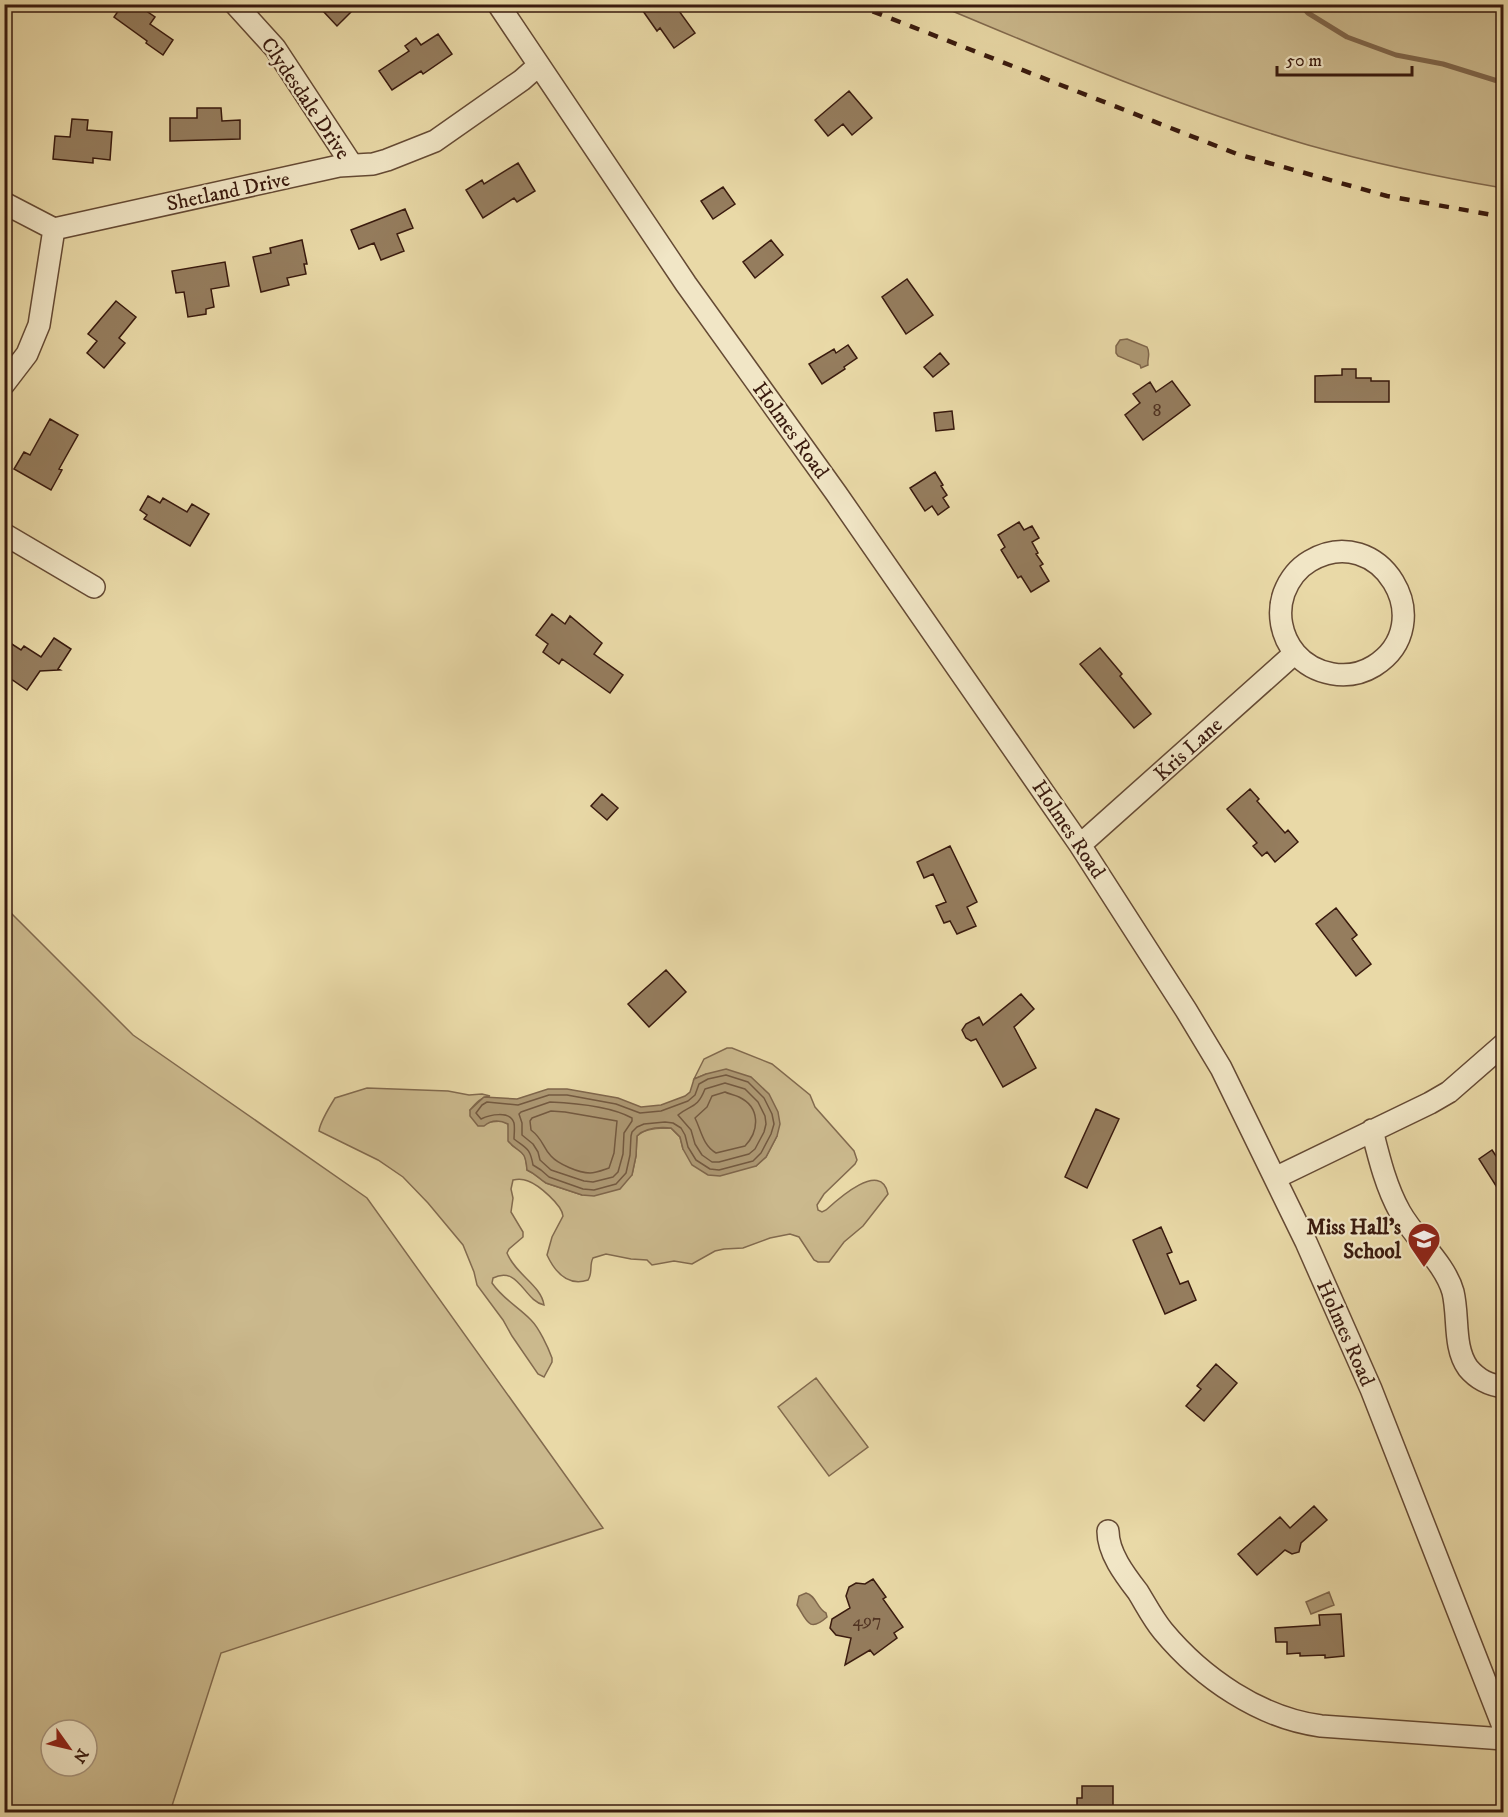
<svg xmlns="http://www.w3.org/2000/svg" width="1508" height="1817" viewBox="0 0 1508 1817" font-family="'IM FELL DW Pica',serif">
<rect width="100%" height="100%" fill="#e9d9a7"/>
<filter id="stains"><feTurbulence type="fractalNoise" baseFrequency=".00333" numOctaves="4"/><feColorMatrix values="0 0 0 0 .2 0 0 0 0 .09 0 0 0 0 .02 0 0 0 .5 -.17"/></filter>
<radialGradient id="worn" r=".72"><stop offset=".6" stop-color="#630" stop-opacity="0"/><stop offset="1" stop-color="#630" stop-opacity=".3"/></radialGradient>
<path fill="#cbb98d" stroke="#826a4e" stroke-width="1.5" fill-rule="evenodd" d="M938,5h565v183c-65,-11 -131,-25 -195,-43 -126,-37 -249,-89 -370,-140z
M5,907l128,128 234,163 236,330 -382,125 -51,159h-165zM51,1730h36v36h-36z
M727,1048h5l40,16 38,31 5,12 39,44 3,9 -2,4 -31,30 -7,11 1,5 4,2 4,-2c12,-11 55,-50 62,-16l-25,32 -19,16 -15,20h-11l-4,-2 -15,-23 -9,-3 -20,4 -27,10 -19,1 -9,2 -23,13 -18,-3 -22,4 -5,-5 -16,-1 -25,-5 -13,4c-4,7 0,15 -5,22 -21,7 -33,-8 -41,-25l5,-18 11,-21c-1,-11 -24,-31 -35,-35 -5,-2 -10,-2 -15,-1l-2,9 2,9 -2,14 12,20v5l-14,12 -2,4c9,22 34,32 37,52 -20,-4 -25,-40 -51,-27l-1,5c11,16 25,23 39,37 8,8 17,27 21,38v4l-8,15 -6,-3 -26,-38 -9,-16 -26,-35 -3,-13 -11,-27 -35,-42 -25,-26 -25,-17 -59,-29c1,-8 11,-25 16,-33l32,-10 81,3 21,4 13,-1 8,2c-9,1 -14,7 -20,14l19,12 13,-1 6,3 4,21c13,8 14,10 15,25 9,4 12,8 19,13l36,12 50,-20 4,-19 1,-20c8,-8 23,-8 34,-8l9,9 3,12 73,17 10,-9 11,-21 -71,-62 -12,5 10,-20z
M816,1378l52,69 -39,29 -51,-69z"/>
<path fill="#ad9873" stroke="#7f664b" stroke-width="1.5" d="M1127,339l20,8c4,7 0,11 1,18l-7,3 -1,-3 -22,-9 -2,-3v-7l4,-6z
M726,1069l25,8 18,17 9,18 2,12 -3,12 -11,21 -10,9 -36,10 -12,-1 -16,-10 -9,-16 -3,-12 -9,-9c-11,-1 -26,0 -34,8l-1,20 -4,19 -12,14 -26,7 -12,-1 -36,-12c-8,-5 -10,-9 -19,-13 -2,-23 -7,-15 -19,-29v-17c-8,-4 -17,-4 -24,2h-6l-8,-10v-6l14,-13 33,2 31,-10h19l51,9 23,9 20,-2 24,-9 5,-4 4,-13 12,-5z
M1329,1592l5,13 -23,9 -5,-12z
M806,1593c10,2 11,16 20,20l1,4c-18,16 -20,4 -30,-12l2,-9z"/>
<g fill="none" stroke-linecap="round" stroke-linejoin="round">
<path stroke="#735940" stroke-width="1.5" d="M726,1075l22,7 16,16 8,16 2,10 -3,10 -10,19 -8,8 -34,9 -9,-1 -14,-9 -8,-13 -3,-12 -4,-7 -8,-5 -8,-1 -21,2 -7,3 -5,5 -1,4 -1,19 -4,18 -10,11 -22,6 -11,-1 -34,-12 -8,-7 -8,-5c-3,-17 -6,-16 -19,-26 0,-4 1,-11 0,-16 -4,-13 -25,-8 -33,-4l-5,-6 6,-8 5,-3 31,3 31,-10h18l49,9 24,9 21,-2 27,-10 7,-6 4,-11 9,-5z
M725,1083l20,6 13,13 7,14 1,8 -2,8 -9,17 -6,5 -30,8h-7l-10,-7 -7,-11 -4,-14 -13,-15c14,-11 19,-6 27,-26z
M725,1092c4,2 10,3 14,5 21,10 21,33 6,49l-29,7c-13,-7 -15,-23 -21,-35l12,-11 5,-11z
M550,1102c24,1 60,4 82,16v3l-8,12 -1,21 -5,18 -5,5 -20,5 -9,-1 -33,-11 -11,-10 -2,-8 -5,-8 -11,-9v-12l-3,-9 2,-2z
M551,1111l14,1 52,9 -3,32 -5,15c-6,2 -13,5 -19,5 -11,0 -32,-9 -39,-17 -9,-9 -7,-16 -20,-26l-1,-9 2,-3z"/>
<path stroke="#7f664b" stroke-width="5" d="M1300,4l8,9 39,24 49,18 47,9 61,19"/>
</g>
<path fill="#957d5e" stroke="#391a0e" stroke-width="1.5" d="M123,4h13l19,13 -5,7 23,16 -10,15 -17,-12 1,-2 -33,-24z
M331,4h28l-22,22 -14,-15z
M651,4h23l21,29 -21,15 -14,-20 -3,3 -14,-20z
M438,34l14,20 -29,20 -2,-3 -29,19 -13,-19 30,-20 -4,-5 11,-8 5,7z
M849,91l23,27 -20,17 -9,-11 -15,12 -13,-16z
M197,108h24l1,13 18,-1v19l-70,2v-23h27z
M72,119l16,1 -1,10 25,2 -2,28 -17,-2v5l-40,-4 2,-23 15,1z
M518,163l17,28 -18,11 -3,-4 -31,20 -17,-28 16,-10 2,4z
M723,187l12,17 -22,15 -12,-18z
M405,209l8,19 -16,6 7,17 -23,9 -7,-17 -15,6 -8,-19z
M302,240l5,24h-3l2,10 -19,4 2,7 -28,7 -8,-35 18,-4 -1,-5z
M771,240l12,15 -28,23 -12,-16z
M225,262l4,24 -18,3 3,18 -8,2v5l-18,3 -4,-25 -8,1 -4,-22z
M907,279l26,36 -27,19 -24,-37z
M116,301l20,16 -17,21 6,5 -21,25 -17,-15 10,-12 -9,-7z
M848,345l9,13 -13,9 1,2 -23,15 -13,-20 25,-15 2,4z
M940,353l9,11 -16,13 -9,-10z
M1342,369h14v9h15v3h18v21h-74v-26l27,-1z
M1172,381l18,24 -47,35 -18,-25 15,-12 -7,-9 17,-12 6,10z
M952,411l2,18 -18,2 -2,-18z
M50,419l28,16 -19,34 3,1 -11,20 -37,-21 10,-17 6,3z
M935,472l8,13 -2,1 6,9 -4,3 6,9 -11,8 -6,-9 -7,5 -15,-23z
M148,496l12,7 3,-5 24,14 5,-8 17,10 -19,32 -46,-27 3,-4 -7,-5z
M1019,522l5,8 8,-4 7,12 -7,4 6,11 -2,1 7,10 -3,2 9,15 -18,11 -10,-16 -3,2 -17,-28 4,-3 -7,-12z
M552,614l13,10 5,-8 32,27 -8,11 29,21 -13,18 -48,-34 -3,5 -16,-12 5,-8 -12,-9z
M54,638l17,11 -13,20 2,1 -20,1 -13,19 -23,-16v-35l17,11 3,-4 17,11z
M1100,648l22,26 -2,2 31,38 -17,14 -54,-64z
M1250,789l9,10 -2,2 28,32 3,-3 10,12 -23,20 -8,-10 -5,4 -9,-10 4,-3 -30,-34z
M602,794l16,14 -11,12 -16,-14z
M950,846l27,56 -10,5 9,19 -19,8 -7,-13 -6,2 -8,-17 10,-4 -13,-28 -9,4 -7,-16z
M1336,908l21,27 -5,4 19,25 -15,12 -40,-52z
M666,970l20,22 -37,35 -21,-23z
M1021,994l13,15 -20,18 22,41 -33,19 -27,-48 -5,2 -5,-3 -4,-8 4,-6 13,-7 4,8z
M1096,1109l23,10 -32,69 -22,-11z
M1492,1150l4,6 7,-4v45l-24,-38z
M1161,1227l11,25 -5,2 13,30 8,-3 8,19 -31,14 -32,-74z
M1216,1364l21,19 -33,38 -18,-15 15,-17 -4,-3z
M1314,1506l13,14 -26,23 -2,9 -7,2 -7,-4 -28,25 -19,-21 42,-37 10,11z
M873,1579l13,18 -3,2 20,28 -9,6 3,5 -23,17 -4,-5 -25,15 6,-27 -15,-3 -6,-7 2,-9 18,-11 -4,-12 3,-9 7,-4 9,1z
M1341,1614l3,42 -19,2v-3l-25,1v-3l-13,1v-12h-11l-1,-14 45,-3 -1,-10z
M1082,1786h31v26h-36v-14h5z"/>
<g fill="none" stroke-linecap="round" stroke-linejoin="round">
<defs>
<path id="minor" d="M235,4l40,44 77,117
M498,4l188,280 150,209 244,352 106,165 35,58 85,174 65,147 133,340
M4,203l50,26
M4,384l23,-30 12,-29 15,-96 285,-63 34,-2 14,-4 48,-19 87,-61 17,-15
M4,534l90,53
M1080,845l215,-192c-14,-17 -18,-40 -11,-60 5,-13 14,-25 26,-32 69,-41 132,62 64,105 -26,16 -60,9 -79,-13
M1372,1130c7,28 14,57 28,82 15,27 45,51 53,80 6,25 0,55 15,76 10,12 21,17 36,19
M1275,1178l155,-75 19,-11 55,-48
M1108,1531c0,22 17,44 30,61 8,13 15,27 25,39 39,47 97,87 158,95l183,13"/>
</defs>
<use href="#minor" stroke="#654a34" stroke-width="24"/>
<use href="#minor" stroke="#f1e6c6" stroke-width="21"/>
<path stroke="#391a0e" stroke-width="4.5" stroke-dasharray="10 10" stroke-linecap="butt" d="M854,4l383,150 150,42 117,21"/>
</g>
<defs>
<symbol id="school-pin" viewBox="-11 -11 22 30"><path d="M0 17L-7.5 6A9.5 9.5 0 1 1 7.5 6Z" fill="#8f2418" stroke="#f1e6c6"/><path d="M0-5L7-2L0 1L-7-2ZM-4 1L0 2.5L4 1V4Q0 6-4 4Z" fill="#fff"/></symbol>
</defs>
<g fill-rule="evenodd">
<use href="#school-pin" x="1405" y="1220" width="38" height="52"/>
</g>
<g text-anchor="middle" stroke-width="4.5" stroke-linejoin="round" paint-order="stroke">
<g font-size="18" fill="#503322">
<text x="1157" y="416">8</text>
<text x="867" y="1626">497</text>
</g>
<g font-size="21" fill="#391a0e" stroke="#f1e6c6">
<text transform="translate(306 98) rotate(56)" y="7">Clydesdale Drive</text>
<text transform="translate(228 191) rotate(-12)" y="7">Shetland Drive</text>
<text transform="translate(791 430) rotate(54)" y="7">Holmes Road</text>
<text transform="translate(1188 749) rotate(-42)" y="7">Kris Lane</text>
<text transform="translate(1069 829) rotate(56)" y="7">Holmes Road</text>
<text transform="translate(1346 1333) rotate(66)" y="7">Holmes Road</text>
</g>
<g font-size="21" font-weight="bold" fill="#391a0e" stroke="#f1e6c6" text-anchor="end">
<text x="1401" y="1234">Miss Hall's<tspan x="1401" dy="24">School</tspan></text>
</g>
</g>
<rect width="1508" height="1817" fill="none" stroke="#e9d9a7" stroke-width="24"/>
<rect x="6" y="6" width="1496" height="1805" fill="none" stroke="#391a0e" stroke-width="3"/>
<rect x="12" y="12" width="1484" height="1793" fill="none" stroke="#391a0e" stroke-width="1.5"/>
<g transform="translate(69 1748) rotate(124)"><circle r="28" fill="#f1e6c6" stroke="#a7947c" stroke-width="1.5"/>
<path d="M0-4.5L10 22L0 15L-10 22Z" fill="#8f2418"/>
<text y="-9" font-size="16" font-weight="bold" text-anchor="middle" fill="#391a0e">N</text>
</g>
<path d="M1277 66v9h135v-9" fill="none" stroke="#391a0e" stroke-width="3"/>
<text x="1286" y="66" font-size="18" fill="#391a0e" stroke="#f1e6c6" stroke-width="4.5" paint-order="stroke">50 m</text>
<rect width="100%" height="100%" filter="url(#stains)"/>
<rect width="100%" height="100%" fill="url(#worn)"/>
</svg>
